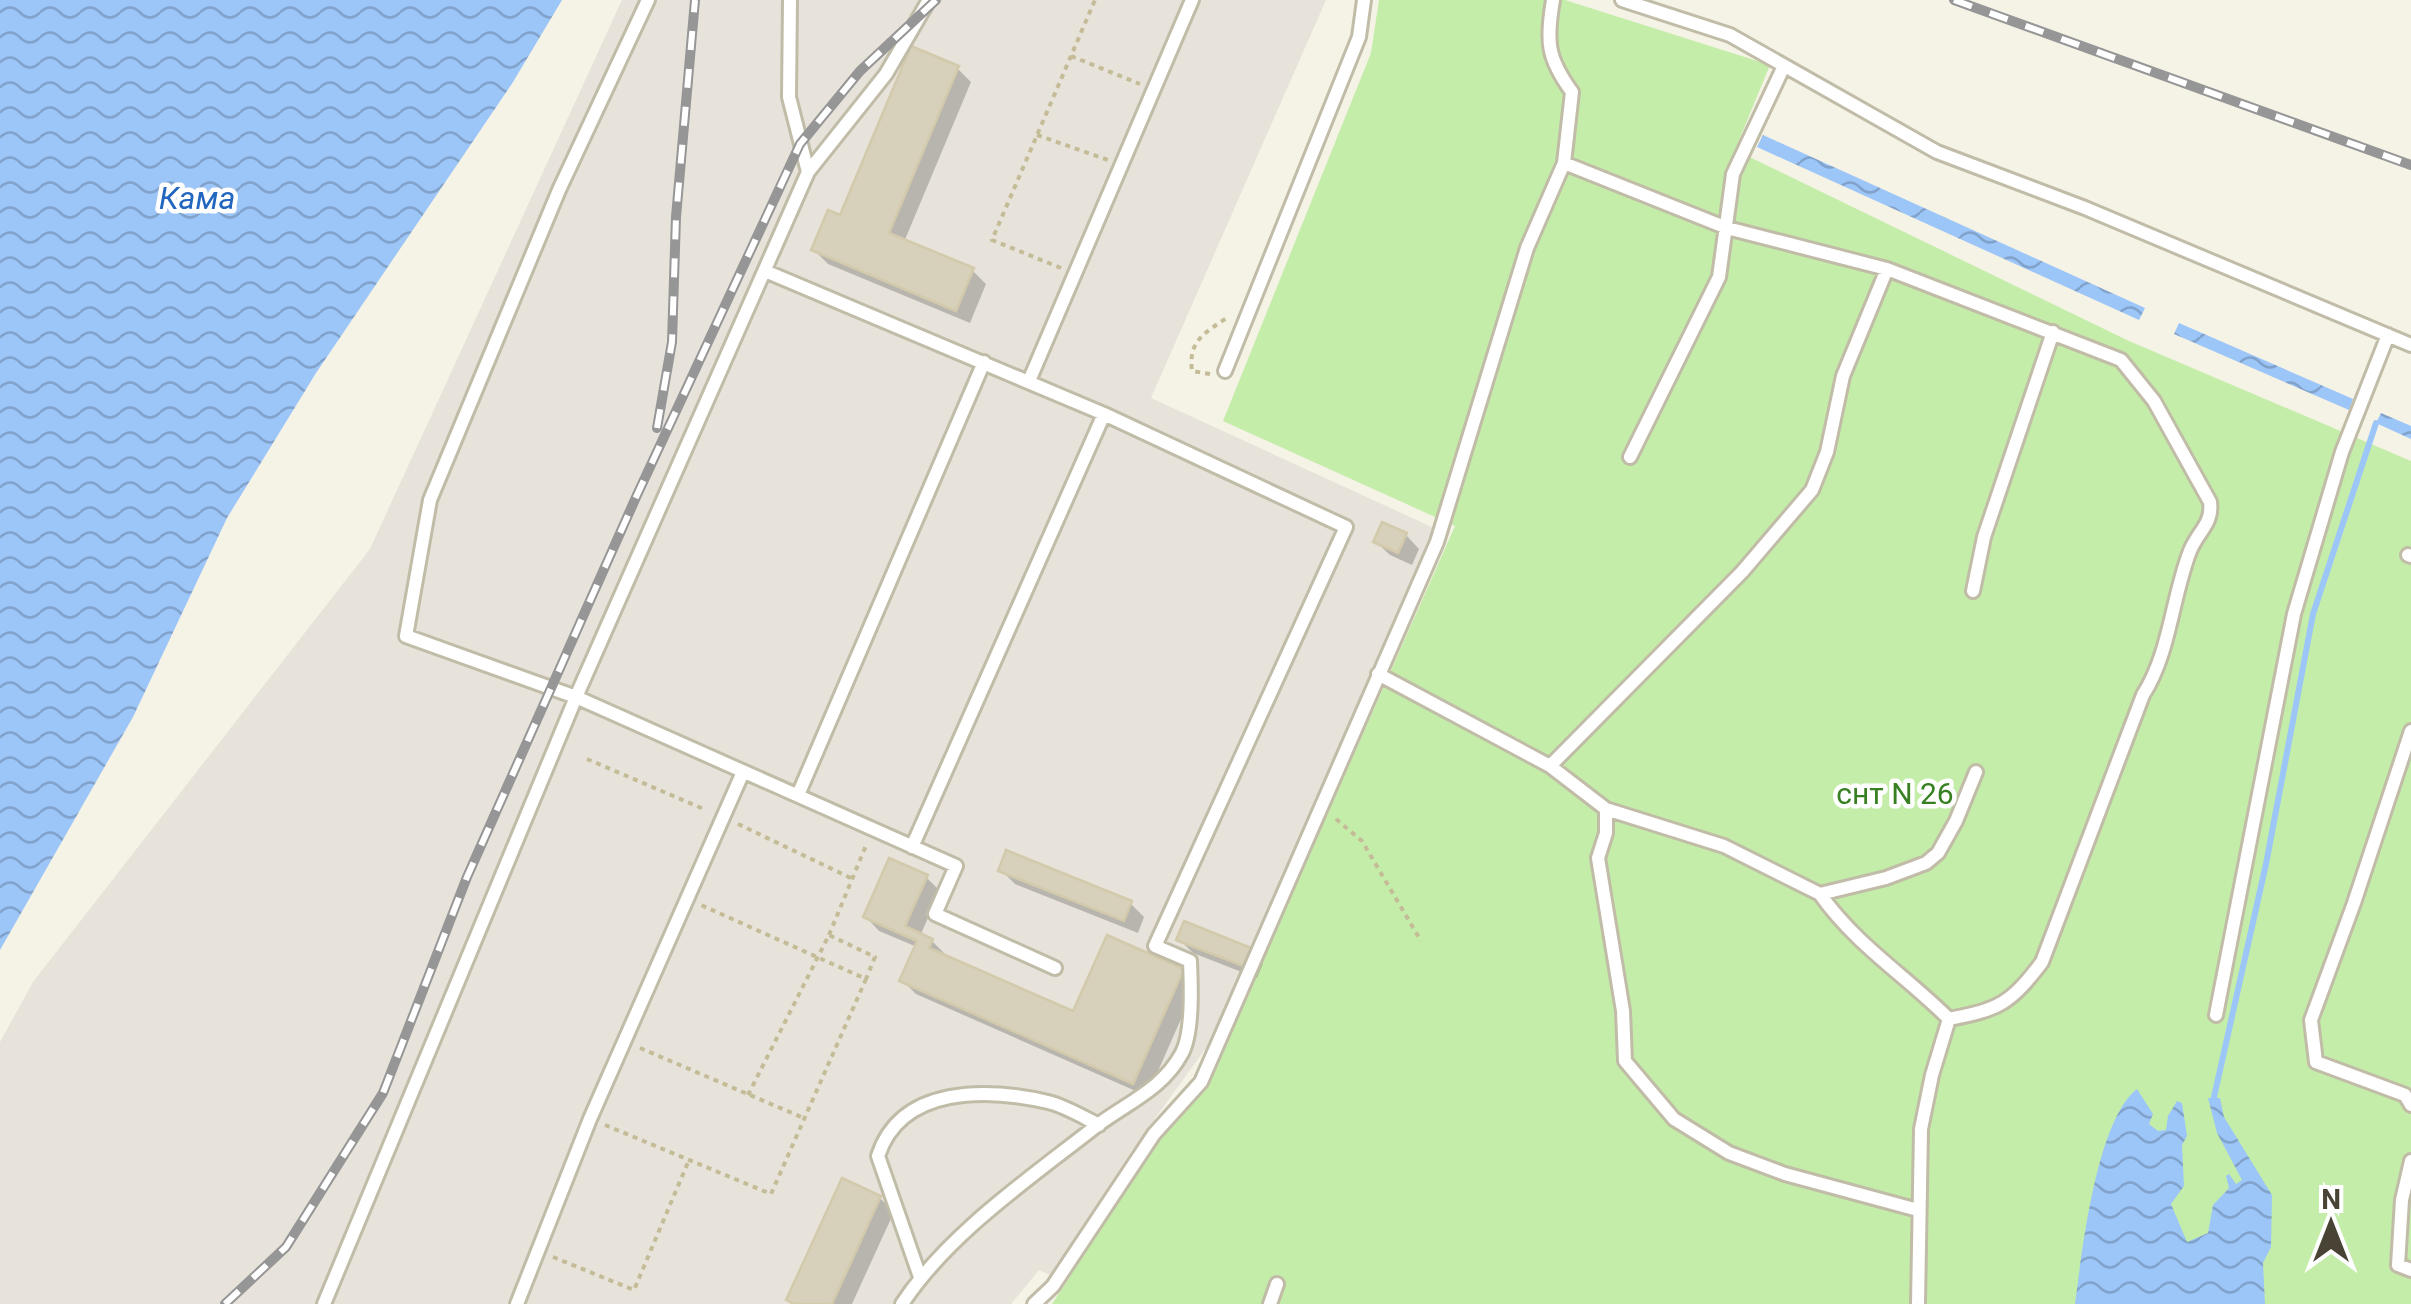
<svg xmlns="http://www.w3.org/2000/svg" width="2411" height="1304" viewBox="0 0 2411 1304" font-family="Roboto,sans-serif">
<defs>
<pattern id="water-waves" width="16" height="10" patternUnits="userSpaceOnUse" patternTransform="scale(2.5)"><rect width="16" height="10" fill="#9cc5f8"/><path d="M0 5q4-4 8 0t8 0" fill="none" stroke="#81a2ca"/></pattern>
</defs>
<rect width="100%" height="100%" fill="#f5f2e6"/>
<path fill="#e7e3db" d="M622,0h704l-175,398 283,130 -220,509 -84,116 -80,122 -11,-5 -28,34h-1011v-262l33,-60 337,-433z"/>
<path fill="#c5edaa" d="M1379,0h186l205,65 -35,85 394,191 282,120v843h-1359l105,-161 51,-60 247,-557 -232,-105 148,-368z"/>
<path fill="url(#water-waves)" d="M0,0h562l-49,82 -197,291 -89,145 -94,199 -133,233z
M1763,135l382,173 -6,12 -382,-173z
M2179,323l174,76 -4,11 -175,-76z
M2381,413l30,13v13l-35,-16z
M2137,1089l16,25 -4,10 9,7 8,-1 2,-14 9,-15 5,2 5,33 -5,9 2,41 -13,18 16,38 21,-9 5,-28 16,-17 -3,-12 3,-2 7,10 6,-4 -25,-47 -9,-35h12l4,19 48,78 -1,52 -8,16 2,41h-190c7,-51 21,-183 62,-215z"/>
<path fill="#0003" d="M957,68l14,14 -67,160 68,28 14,14 -16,39 -142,-59 -14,-14z
M1406,535l13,14 -7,16 -22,-10 -14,-13z
M1001,870l129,33 14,14 -6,16 -123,-49z
M926,877l14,14 -20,45 12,5 14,14 -2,3 130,57 108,-44 14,14 -49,111 -231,-102 -14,-14 15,-33 -38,-16 -13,-14z
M1179,939l70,11 14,14 -6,14 -64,-25z
M880,1198l14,14 -42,92h-59l-4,-4z"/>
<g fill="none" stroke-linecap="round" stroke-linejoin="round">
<path stroke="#9cc5f8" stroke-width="6" d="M2214,1097l52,-233 47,-250 63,-191"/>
</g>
<path fill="#d7d0ba" stroke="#d3caac" stroke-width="2.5" d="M911,46l48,20 -70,167 85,35 -18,43 -145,-61 17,-40 12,5z
M1382,522l25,11 -9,20 -25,-11z
M1006,850l126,51 -8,20 -126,-50z
M889,858l39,17 -23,51 28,13 -4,9 144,63 34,-76 77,34 -51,115 -234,-103 18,-40 -54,-24z
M1184,921l67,27 -8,18 -67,-26z
M842,1178l39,18 -49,108h-38l-8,-4z"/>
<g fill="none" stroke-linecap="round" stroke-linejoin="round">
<defs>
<path id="lane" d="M648,0l-89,190 -129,310 -24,136 170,61 380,169 -21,48 120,54
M1622,0l108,35 207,117 148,56 326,137
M1564,163l163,65 160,41 234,91 33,41 56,101c3,22 -12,29 -20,49 -18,46 -20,102 -47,144l-101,267c-32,42 -42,47 -93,57 -43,-43 -93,-74 -129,-125
M808,172l78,-98 43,-74
M765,271l339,143 242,113 -191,419 35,15c1,24 3,71 -8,92 -20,37 -54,49 -87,74 -65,51 -148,108 -193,177
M1225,371l134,-334 5,-37
M1029,381l163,-381
M1630,457l89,-180 14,-103 51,-108
M2408,555l3,1
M1973,591l11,-54 69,-205
M1378,674l172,92 56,43 118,37 96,48 66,-16 40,-15 12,-10 18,-32 20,-49
M2411,731l-57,172 -43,117 5,42 89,33 6,10
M1550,766l192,-194 70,-82 15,-38 16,-76 44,-107
M798,795l186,-433
M1606,809v24l-8,25 25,153 2,50 49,58 55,34 56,21 133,36
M912,847l192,-433
M2216,1015l78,-401 48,-162 46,-117
M2411,1161l-9,39 -4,65 13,5
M920,1277l-42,-121c23,-71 110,-68 170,-54 17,4 35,15 51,23
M324,1304l252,-607 232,-525 -19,-75 1,-97
M517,1304l73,-185 153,-347
M1034,1304l19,-18 101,-152 47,-52 236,-540 90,-294 37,-85 8,-71c-25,-34 -26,-51 -19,-92
M1270,1304l7,-20
M1918,1304l3,-175 11,-54 17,-56"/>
</defs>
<use href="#lane" stroke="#c1bca7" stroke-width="18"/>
<path stroke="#c4bb97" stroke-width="4" stroke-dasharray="5 5" stroke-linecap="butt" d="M1071,56l69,28
M1037,135l71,25
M1061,268l-69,-28 103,-240
M1210,374l-18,-3c-4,-31 13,-38 36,-54
M587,759l119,51
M1336,819l26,22 59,100
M738,824l115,55
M829,935l38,-92
M640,1048l166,71
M748,1095l81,-160 46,22 -9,22
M605,1125l166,69 95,-215 -165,-74
M553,1257l81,33 55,-130"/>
<use href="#lane" stroke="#fff" stroke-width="12"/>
<defs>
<path id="rail" d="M1954,0l457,165
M657,428l15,-86 4,-125 19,-217
M225,1304l61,-57 97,-154 84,-216 170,-382 163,-351 60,-73 76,-71"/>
</defs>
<use href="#rail" stroke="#969696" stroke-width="10"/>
<use href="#rail" stroke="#fff" stroke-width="6" stroke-dasharray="19" stroke-linecap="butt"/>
</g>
<g text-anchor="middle" stroke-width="9" stroke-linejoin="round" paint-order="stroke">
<g font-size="30" fill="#378021" stroke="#fff">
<text x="1895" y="804">снт N 26</text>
</g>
<g font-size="32" font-style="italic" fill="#2266bf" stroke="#fff">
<text x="197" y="209">Кама</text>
</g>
</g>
<g transform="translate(2331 1224)" stroke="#ffffff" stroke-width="8" paint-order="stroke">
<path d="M0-8L18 38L0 25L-18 38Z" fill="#484334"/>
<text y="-15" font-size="28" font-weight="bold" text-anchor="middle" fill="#484334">N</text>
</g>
</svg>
